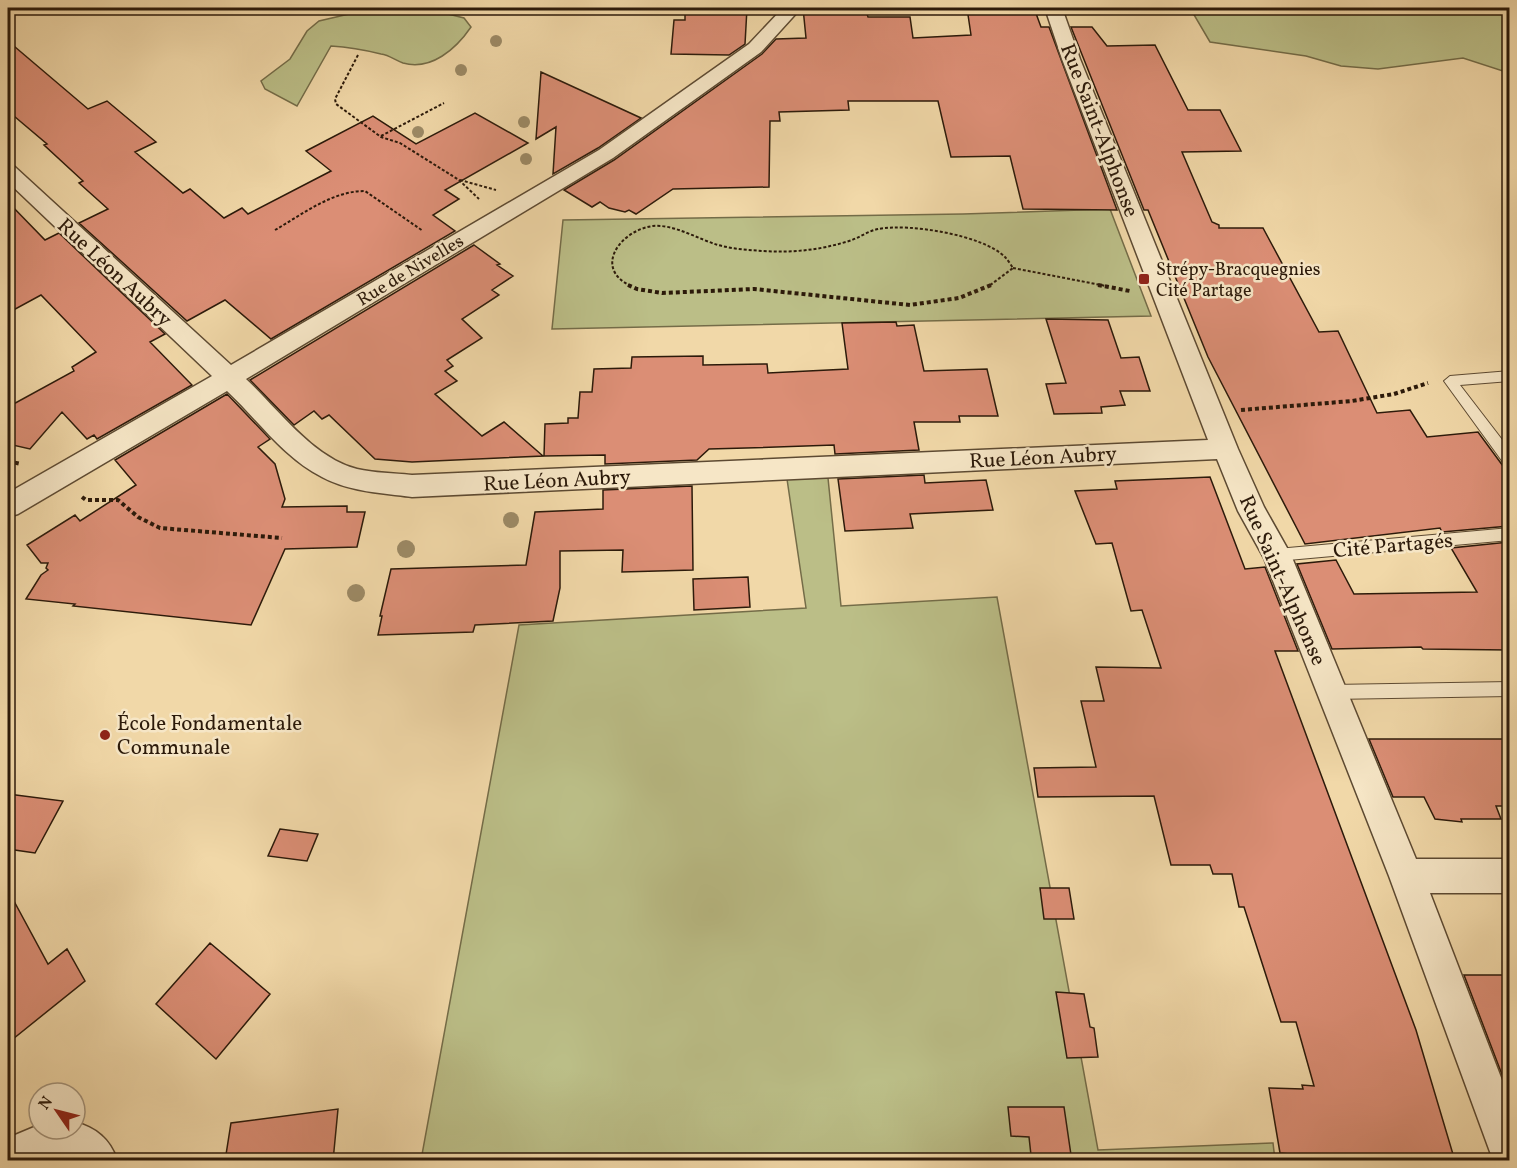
<svg xmlns="http://www.w3.org/2000/svg" width="1517" height="1168" viewBox="0 0 1517 1168" font-family="Vollkorn,serif">
<rect width="100%" height="100%" fill="#f1d8a8"/>
<filter id="stains"><feTurbulence type="fractalNoise" baseFrequency=".00333" numOctaves="4"/><feColorMatrix values="0 0 0 0 .2 0 0 0 0 .09 0 0 0 0 .02 0 0 0 .5 -.17"/></filter>
<radialGradient id="worn" r=".72"><stop offset=".6" stop-color="#630" stop-opacity="0"/><stop offset="1" stop-color="#630" stop-opacity=".3"/></radialGradient>
<path fill="#bbbe87" stroke="#746c48" stroke-width="1.5" d="M1190,8h319v65l-46,-15 -85,11 -37,-3 -35,-10 -96,-14z
M444,13l20,5 7,9c-15,22 -40,44 -68,36 -8,-3 -14,-8 -22,-9 -16,-4 -33,-7 -50,-8l-34,60 -32,-17 -4,-8 29,-22 17,-28 12,-10 30,-7z
M1110,209l41,107 -599,13 11,-109 400,-6z
M828,478l13,128 156,-9 101,553 175,-7 2,17h-854l98,-535 287,-17 -19,-129z"/>
<path fill="#db8e75" stroke="#2c1a0a" stroke-width="1.5" d="M718,8h29l-2,36 -16,11 -58,-1 3,-34h11v-7h33z
M803,8h62l3,9h42l3,21 58,-3 -4,-27h67l7,19h8l68,183 -94,-1 -13,-53 -59,1 -13,-56h-90l1,9 -70,2 1,9h-10l-1,66 -96,2 -37,25 -7,-4 -4,2 -16,-4 -9,-6 -8,5 -28,-17 50,-30 148,-106 14,-15 30,-1z
M1071,27h21l15,19 48,-1 33,65h32l21,41 -59,1 30,70 7,3v3h44l56,104 19,-1 39,82 33,-3 17,27 51,-5 25,34 6,2v58l-67,6 -2,-4 -135,16 -97,-187 -60,-147h-4z
M8,41l80,68 19,-8 49,41 -21,10 48,41 7,-4 34,29 18,-10 6,6 83,-43 -25,-20 67,-35 43,28 59,-31 53,30 -83,47 14,9 -26,16 22,16 -184,108 -46,-39 -38,21 -108,-98 29,-14 -29,-26 4,-2 -39,-36 3,-1 -39,-33z
M541,72l100,46 -43,30 -45,26 3,-47 -20,12z
M8,202l37,38 14,-7 106,101 -15,8 42,43 -95,54 -3,-4 -7,4 -25,-27 -32,37 -22,-5v-37l66,-36 -2,-4 24,-15 -55,-57 -33,18z
M474,245l26,19 -3,1 16,11 -21,14 7,5 -37,24 20,19 -35,22 6,6 -8,5 12,10 -22,13 47,42 22,-14 39,34 -131,6 -37,-3 -46,-44 -7,4 -8,-8 -20,14 -44,-45z
M1046,319l62,1 13,38 18,-1 11,34h-30l5,14 -24,2 1,6 -48,1 -8,-30 20,-1z
M896,322l1,4 17,-1 10,46 63,-2 11,47h-39l1,6h-46l5,28 -84,4 -1,-9 -88,3 -37,1 -12,11 -92,4v-9l-61,1 1,-32 23,-1v-5h10l2,-26h12l2,-23 37,-1 1,-11 71,-1v9l64,-1 1,9 80,-4 -6,-46z
M227,394l43,45 -12,8 17,17 10,35 -3,8 65,-1v6h18l-8,35 -72,2 -34,76 -178,-19 2,-2 -49,-5 15,-24 7,-5 -2,-2 2,-5h-7l-14,-18 48,-30 5,6 56,-36 -21,-25z
M924,475l1,8 61,-3 7,30 -83,4 3,14 -68,3 -7,-52z
M1210,477l35,92 20,-2 33,84h-23l141,379 39,131h-155l-1,-6 -19,-2 -11,-65 34,1 -1,-4 12,1 -18,-64h-15l-37,-115h-5l-7,-33h-19l-3,-9h-39l-17,-69 -116,1 -4,-29 62,-1 -15,-66h23l-8,-34 65,1 -19,-58 -11,1 -19,-68 -16,1 -21,-53 42,-2 -2,-8z
M692,486l1,84 -71,2 1,-22 -63,1v37l-7,33 -78,4 -2,7 -95,3 4,-19h-2l11,-47 135,-4 9,-53 68,-3v-19z
M1509,542v108l-86,-1 -2,-2 -89,2 -35,-85 39,-4 18,34 123,-2 -26,-44z
M748,577l2,30 -56,3 -1,-31z
M1369,739h140v67h-13l5,13h-40l1,3 -27,-3 -11,-22h-31z
M8,794l55,7 -28,52 -27,-4z
M280,829l38,5 -11,27 -39,-5z
M1040,888h29l5,31h-30z
M8,890l40,74 19,-15 18,32 -77,62z
M210,943l60,51 -54,65 -60,-55z
M1464,975h45v118z
M1056,992l28,2 6,33 4,1 4,29 -31,1z
M1008,1107h56l7,48h-40l-2,-18 -18,-1z
M338,1109l-5,52h-108l6,-38z"/>
<g fill="none" stroke-linecap="round" stroke-linejoin="round">
<defs>
<path id="service" d="M1510,371v10l-50,4 50,65v16l-5,-1 -61,-84 6,-5z
M1510,528v12l-233,21 -5,-2 -2,-4 2,-4 5,-2z
M1510,682v14l-178,3 -6,-2 -2,-5 2,-5 6,-2z"/>
<path id="minor" d="M783,8h18l-40,44 -148,106 -367,221c32,30 67,79 111,90 17,4 37,4 55,6l796,-35 -146,-381 -17,-51h17l18,51 158,390 26,58 27,48 125,304h94v34h-80l80,208v59h-17l-104,-284 -125,-318 -26,-47 -21,-52 -805,38c-30,-4 -62,-5 -90,-20 -38,-19 -64,-57 -95,-86l-209,123 -10,3v-24l204,-117 -204,-194v-17l7,2 216,198 368,-215 150,-106z
M75,1122c21,6 35,17 42,38h-109v-22l31,-13v4h36z"/>
</defs>
<use href="#service" stroke="#5d4a32" stroke-width="2"/>
<use href="#minor" stroke="#5d4a32" stroke-width="3"/>
<path stroke="#2c1a0a" stroke-width="2" stroke-dasharray="3 2" stroke-linecap="butt" d="M358,55l-23,44 1,5 45,33 19,6 59,37 20,19
M381,136l63,-33
M460,180l36,10
M275,230c28,-16 57,-39 90,-39l58,40
M1013,268l93,18
M631,286c-39,-18 -10,-56 22,-60 21,-2 45,13 65,19 15,4 30,5 45,6 30,2 57,-1 86,-10 10,-3 19,-10 29,-12 31,-6 105,6 127,28 3,3 6,8 8,11l-24,18"/>
<path stroke="#2c1a0a" stroke-width="4" stroke-dasharray="4 3" stroke-linecap="butt" d="M628,285l9,4 25,4 92,-4 156,16 49,-7 32,-13
M1098,285l32,6
M1241,410l111,-9 42,-7 34,-11
M8,461l13,3
M82,497l4,3h32l20,17 22,11 122,10"/>
<use href="#service" fill="#f6e6c6" fill-rule="evenodd"/>
<use href="#minor" fill="#f6e6c6" fill-rule="evenodd"/>
</g>
<g fill="#9c8a66">
<circle cx="496" cy="41" r="6"/>
<circle cx="461" cy="70" r="6"/>
<circle cx="524" cy="122" r="6"/>
<circle cx="418" cy="132" r="6"/>
<circle cx="526" cy="159" r="6"/>
<circle cx="511" cy="520" r="8"/>
<circle cx="406" cy="549" r="9"/>
<circle cx="356" cy="593" r="9"/>
</g>
<g fill="#8f2418" stroke="#f6e6c6" stroke-width="2">
<rect x="1138" y="273" width="12" height="12" rx="3"/>
<circle cx="105" cy="735" r="6"/>
</g>
<g text-anchor="middle" stroke-width="5" stroke-linejoin="round" paint-order="stroke">
<g font-size="18" fill="#2c1a0a" stroke="#f6e6c6" text-anchor="start">
<text x="1156" y="275">Strépy-Bracquegnies<tspan x="1156" dy="21">Cité Partage</tspan></text>
</g>
<g font-size="18" fill="#2c1a0a" stroke="#f6e6c6">
<text transform="translate(410 270) rotate(-31)" y="6">Rue de Nivelles</text>
</g>
<g font-size="21" fill="#2c1a0a" stroke="#f6e6c6">
<text transform="translate(1100 130) rotate(69)" y="7">Rue Saint-Alphonse</text>
<text transform="translate(115 272) rotate(43)" y="7">Rue Léon Aubry</text>
<text transform="translate(1043 457) rotate(-3)" y="7">Rue Léon Aubry</text>
<text transform="translate(557 480) rotate(-3)" y="7">Rue Léon Aubry</text>
<text transform="translate(1393 545) rotate(-5)" y="7">Cité Partagés</text>
<text transform="translate(1283 580) rotate(66)" y="7">Rue Saint-Alphonse</text>
</g>
<g font-size="21" fill="#2c1a0a" stroke="#f6e6c6" text-anchor="start">
<text x="117" y="730">École Fondamentale<tspan x="117" dy="24">Communale</tspan></text>
</g>
</g>
<rect width="1517" height="1168" fill="none" stroke="#f1d8a8" stroke-width="30"/>
<rect x="9" y="9" width="1499" height="1150" fill="none" stroke="#2c1a0a" stroke-width="3"/>
<rect x="15" y="15" width="1487" height="1138" fill="none" stroke="#2c1a0a" stroke-width="1.5"/>
<g transform="translate(57 1111) rotate(305)"><circle r="28" fill="#f6e6c6" stroke="#a5947b" stroke-width="1.5"/>
<path d="M0-4.5L10 22L0 15L-10 22Z" fill="#8f2418"/>
<text y="-9" font-size="16" font-weight="bold" text-anchor="middle" fill="#2c1a0a">N</text>
</g>
<rect width="100%" height="100%" filter="url(#stains)"/>
<rect width="100%" height="100%" fill="url(#worn)"/>
</svg>
